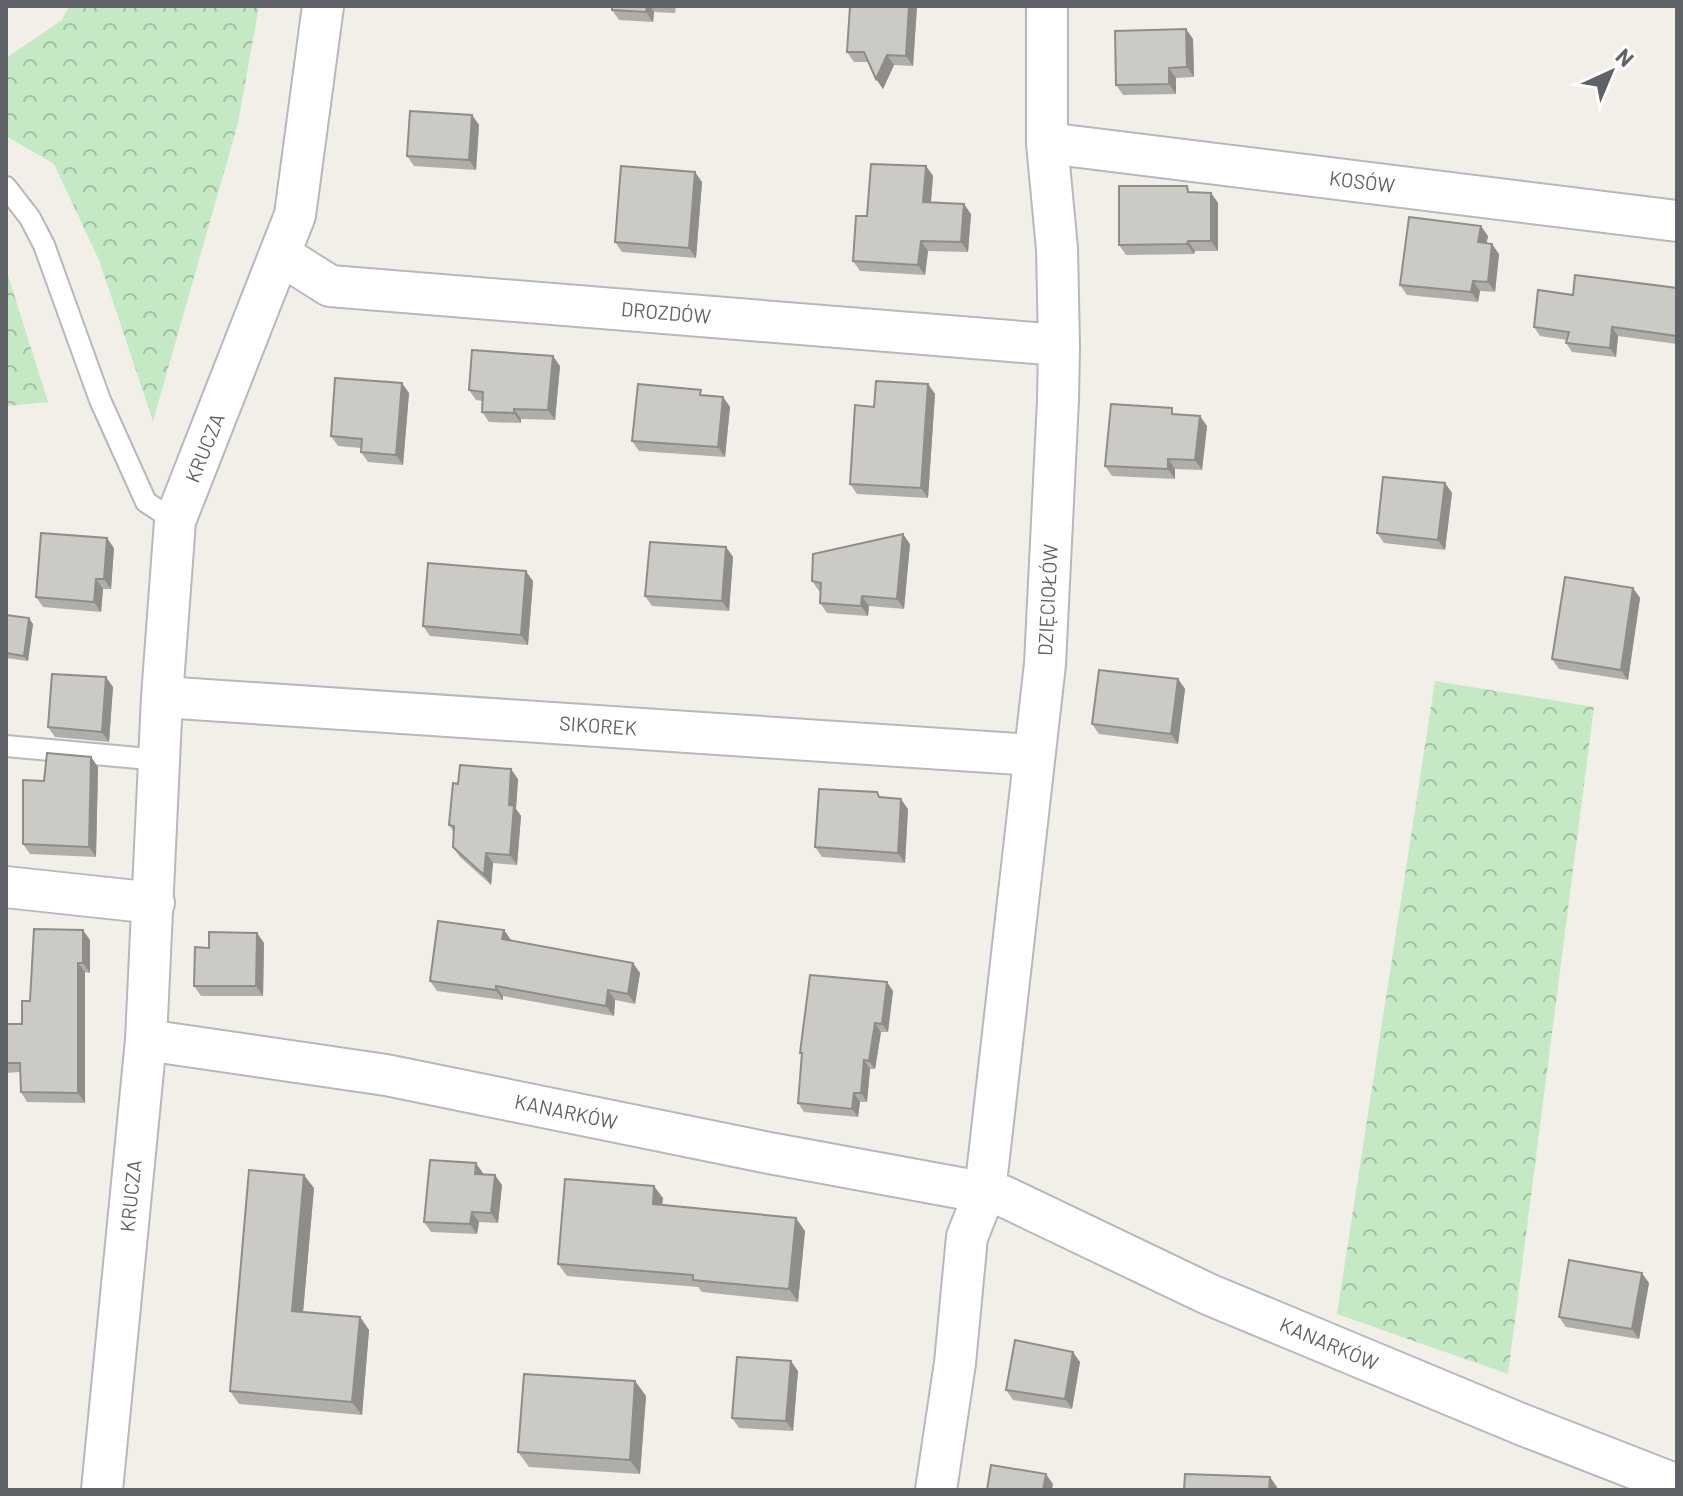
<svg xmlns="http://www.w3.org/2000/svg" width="1683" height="1496" viewBox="0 0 1683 1496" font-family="Barlow,sans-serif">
<defs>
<pattern id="forest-crowns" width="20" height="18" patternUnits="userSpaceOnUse" patternTransform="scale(2)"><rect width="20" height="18" fill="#c5e8c5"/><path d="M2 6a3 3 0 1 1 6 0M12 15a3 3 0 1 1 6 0" fill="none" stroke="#a3c0a4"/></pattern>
</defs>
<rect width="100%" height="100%" fill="#f1efe8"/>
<path fill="url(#forest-crowns)" d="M69,6h190l-21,117 -85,298 -54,-161 -45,-96 -48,-28v-78l56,-38z
M6,269l42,133 -42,4z
M1435,681l159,26 -86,667 -171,-60z"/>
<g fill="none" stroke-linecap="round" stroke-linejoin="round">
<defs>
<path id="lane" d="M6,187l24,31 14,27 56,155 46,102 29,19
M6,746l154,14"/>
<path id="street" d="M1047,143l630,78
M281,255l49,31 729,59
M162,697l871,58
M6,887l148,16
M146,1040l240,35 378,77 239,44 205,98 315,131 154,60
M102,1490l44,-450 16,-343 13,-176 120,-306 28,-209
M936,1490l19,-127 12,-126 18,-45 60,-528 13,-264 1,-55 -2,-96 -10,-106v-137"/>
</defs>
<use href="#lane" stroke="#b5b8bc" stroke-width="24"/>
<use href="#street" stroke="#b5b8bc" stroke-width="44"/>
<use href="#lane" stroke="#fff" stroke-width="20"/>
<use href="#street" stroke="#fff" stroke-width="40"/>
</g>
<path fill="#afaea9" d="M598,6h78l-1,7 -21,-1 -1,10 -34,-2 -7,-10v-2l-14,-1z
M917,6l-4,60 -19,-1 -11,24 -15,-27h-14l-7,-10z
M1186,29l7,10 1,38 -18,1v16l-53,1 -7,-10z
M472,115l7,10 -3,45 -62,-4 -7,-10z
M926,166l7,10 -2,26 40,12 -3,38 -40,-1 -3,24 -65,-4 -7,-10 14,-45z
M702,182l-6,76 -74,-6 -7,-10z
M1191,192l20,1 7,10v48h-23l-1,3 -68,1 -7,-10z
M1488,236l-2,8 13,10 -4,38 -15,-1 -2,11 -71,-7 -7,-10z
M1677,288v56l-59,-8 -2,21 -44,-5 -6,-9 1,-3 -27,-4 -6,-9 39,-32z
M560,366l-5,54 -34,-1v4l-32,-1 -7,-10 1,-11 -7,-1 -7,-10z
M928,384l7,10 -7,104 -71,-4 -7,-10 24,-77z
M409,393l-6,72 -35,-3 -7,-10v-4l-23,-2 -7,-10z
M723,397l7,10 -5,50 -86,-6 -7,-10z
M1176,414l31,12 -5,44 -27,-1v10l-63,-3 -7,-10z
M1445,483l7,10 -7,57 -61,-7 -7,-10z
M910,544l-6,65 -35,-3 -1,10 -41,-3 -7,-10 1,-12h-2l-7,-10z
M726,547l7,10 -4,54 -77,-5 -7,-10z
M114,548l-3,41h-8l-2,23 -58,-5 -7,-10z
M533,581l-5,64 -98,-9 -7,-10z
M1633,588l7,10 -12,82 -69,-11 -7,-10z
M6,615l27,9 -5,37 -22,-3z
M1178,679l7,10 -7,55 -79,-10 -7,-10z
M113,687l-4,55 -54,-5 -7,-10z
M91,757l7,10 -2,90 -66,-3 -7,-10 21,-63z
M518,779l-2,30 5,7 -4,49 -24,-2 -2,22 -31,-28 -7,-10v-16l-4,-6 9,-41z
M881,797l27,12 -3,54 -83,-6 -7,-10z
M504,930l7,11 129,32 -5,31 -20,-4 -1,16 -111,-20v4l-66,-9 -7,-10z
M257,933l7,10 -1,53h-62l-7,-10 15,-38z
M90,940v33l-5,-1v131l-58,-1 -6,-10 -1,-20 -14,1v-49h16z
M893,991l-5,41h-7l-6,37h-5l-3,33h-7l-2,15 -54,-5 -6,-9 4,-48 -2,-2z
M483,1173v1l19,11 -4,38 -19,-1 -2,12 -46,-2 -7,-10z
M314,1188l-11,124 57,5 9,13 -7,85 -123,-11 -9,-13z
M663,1198l-1,7 143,26 -7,71 -96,-10 -4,-5 -131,-11 -9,-12z
M1649,1283l-10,56 -73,-12 -7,-10z
M1080,1362l-8,47 -59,-9 -7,-10z
M798,1371l-5,60 -54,-3 -7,-10z
M635,1381l11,15 -6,78 -111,-7 -11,-15z"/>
<path fill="#8f8d8a" d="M647,6h3l4,6 -1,10 -7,-10z
M909,6h8l-4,60 -7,-10z
M1186,29l7,10 1,38 -7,-10z
M887,55l7,10 -11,24 -7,-10z
M1169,68l7,10v16l-7,-10z
M472,115l7,10 -3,45 -7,-10z
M926,166l7,10 -3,36 -7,-10z
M695,172l7,10 -6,76 -7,-10z
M1211,193l7,10v48l-7,-10z
M964,204l7,10 -3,38 -7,-10z
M1481,226l7,10 -3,16 -7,-10z
M921,241l7,10 -3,24 -7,-10z
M1188,241l7,10 -1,3 -7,-10z
M1492,244l7,10 -4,38 -7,-10z
M1473,281l7,10 -2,11 -7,-10z
M1612,327l6,9 -2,21 -6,-9z
M553,356l7,10 -5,54 -7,-10z
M402,383l7,10 -6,72 -7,-10z
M928,384l7,10 -7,104 -7,-10z
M723,397l7,10 -5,50 -7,-10z
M514,409l7,10v4l-7,-10z
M1200,416l7,10 -5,44 -7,-10z
M1168,459l7,10v10l-7,-10z
M1445,483l7,10 -7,57 -7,-10z
M903,534l7,10 -6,65 -7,-10z
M107,538l7,10 -3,41 -7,-10z
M726,547l7,10 -4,54 -7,-10z
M526,571l7,10 -5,64 -7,-10z
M96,579l7,10 -2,23 -7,-10z
M1633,588l7,10 -12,82 -7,-10z
M862,596l7,10 -1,10 -7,-10z
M29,618l4,6 -5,37 -4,-5z
M106,677l7,10 -4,55 -7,-10z
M1178,679l7,10 -7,55 -7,-10z
M91,757l7,10 -2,90 -7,-10z
M511,769l7,10 -2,30 5,7 -4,49 -7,-10 -1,-50z
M901,799l7,10 -3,54 -7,-10z
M486,853l7,10 -2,22 -7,-10z
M83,930l7,10v33l-7,-10z
M504,930l7,10 -2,9 -7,-10z
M257,933l7,10 -1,53 -7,-10z
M78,963l7,9v131l-7,-10z
M633,963l7,10 -5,31 -7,-10z
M887,982l6,9 -5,41 -6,-8z
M496,986l7,10v4l-7,-10z
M608,990l7,10 -1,16 -8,-10z
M875,1023l6,9 -6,37 -6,-8z
M864,1060l6,9 -3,33 -6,-9z
M854,1093l6,9 -2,15 -6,-8z
M476,1163l7,10 -1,11 -7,-10z
M304,1175l10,13 -12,136 -10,-13z
M495,1175l7,10 -4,38 -7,-10z
M654,1186l9,12 -2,18 -8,-12z
M472,1212l7,10 -2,12 -7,-10z
M796,1218l9,13 -7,71 -9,-13z
M1642,1273l7,10 -10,56 -7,-10z
M360,1317l9,13 -7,85 -10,-13z
M1073,1352l7,10 -8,47 -7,-10z
M791,1361l7,10 -5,60 -7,-10z
M635,1381l11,15 -6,78 -10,-14z
M1046,1474l7,10 -1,6h-9z
M1270,1477l7,10v3h-8z"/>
<path fill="#cccac5" stroke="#8f8d8a" stroke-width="2" d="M612,6h35l-1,6 -34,-2z
M850,6h59l-3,50 -19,-1 -11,24 -12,-27h-17z
M1186,29l1,38 -18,1v16l-53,1 -1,-54z
M410,111l62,4 -3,45 -62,-4z
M871,164l55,2 -3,36 41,2 -3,38 -40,-1 -3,24 -65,-4 3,-45h11z
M621,166l74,6 -6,76 -74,-6z
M1119,186h68l1,6 23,1v48h-23l-1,3 -68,1z
M1409,217l72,9 -3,16 14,2 -4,38 -15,-1 -2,11 -71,-7z
M1575,275l102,13v48l-65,-9 -2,21 -44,-5 3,-11 -35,-5 4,-37 35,5z
M472,350l81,6 -5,54 -34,-1v4l-32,-1 1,-20 -14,-2z
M335,378l67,5 -6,72 -35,-3 1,-13 -31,-3z
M876,381l52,3 -7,104 -71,-4 5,-79 19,2z
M638,384l63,6 -1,5 23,2 -5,50 -86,-6z
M1111,404l61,4v6l28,2 -5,44 -27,-1v10l-63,-3z
M1383,477l62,6 -7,57 -61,-7z
M41,533l66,5 -3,41h-8l-2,23 -58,-5z
M903,534l-6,65 -35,-3 -1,10 -41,-3 1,-20 -9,-2 1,-27z
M650,542l76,5 -4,54 -77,-5z
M428,563l98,8 -5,64 -98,-9z
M1565,577l68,11 -12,82 -69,-11z
M6,615l23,3 -5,38 -18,-3z
M1099,670l79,9 -7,55 -79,-10z
M52,674l54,3 -4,55 -54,-5z
M47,753l44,4 -2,90 -66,-3v-64l21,1z
M460,765l51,4 -2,36 5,1 -4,49 -24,-2 -2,22 -31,-28 1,-21 -5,-1 4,-42 5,1z
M819,789l58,3 2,5 22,2 -3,54 -83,-6z
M438,921l66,9 -2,9 131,24 -5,31 -20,-4 -2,16 -110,-20v4l-66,-9z
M34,929l49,1v33h-5v130l-57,-1 -1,-29h-14v-39h16v-23h8z
M209,932l48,1 -1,53h-62l1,-39 14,1z
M810,975l77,7 -5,42 -7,-1 -6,38 -5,-1 -3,33h-7l-2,16 -54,-6 4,-50h-2z
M430,1160l46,3 -1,11 20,1 -4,38 -19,-1 -2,12 -46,-2z
M249,1170l55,5 -12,136 68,6 -8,85 -122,-11z
M565,1179l89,7 -1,18 143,14 -7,71 -96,-9v-5l-135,-11z
M1569,1260l73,13 -10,56 -73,-12z
M1015,1340l58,12 -8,47 -59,-9z
M737,1357l54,4 -5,60 -54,-3z
M524,1374l111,7 -5,79 -112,-8z
M991,1465l55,9 -3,16h-56z
M1185,1474l85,3 -1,13h-85z"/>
<g text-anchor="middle" stroke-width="7" stroke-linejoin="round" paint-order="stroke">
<g font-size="20" fill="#5f6368" stroke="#fff">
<text transform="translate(1362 182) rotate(7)" y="7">KOSÓW</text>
<text transform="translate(666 313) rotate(5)" y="7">DROZDÓW</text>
<text transform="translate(205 448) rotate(-68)" y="7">KRUCZA</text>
<text transform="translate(1048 600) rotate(-87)" y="7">DZIĘCIOŁÓW</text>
<text transform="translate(598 726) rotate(4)" y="7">SIKOREK</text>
<text transform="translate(566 1112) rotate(12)" y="7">KANARKÓW</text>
<text transform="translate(131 1196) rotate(-84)" y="7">KRUCZA</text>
<text transform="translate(1329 1344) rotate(23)" y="7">KANARKÓW</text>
</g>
</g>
<rect width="1683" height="1496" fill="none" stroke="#5f6368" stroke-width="16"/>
<g transform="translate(1611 72) rotate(44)" stroke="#ffffff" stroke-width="6" paint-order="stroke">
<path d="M0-6L14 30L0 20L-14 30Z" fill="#5f6368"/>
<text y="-12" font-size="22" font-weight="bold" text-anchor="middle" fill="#5f6368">N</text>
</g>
</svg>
